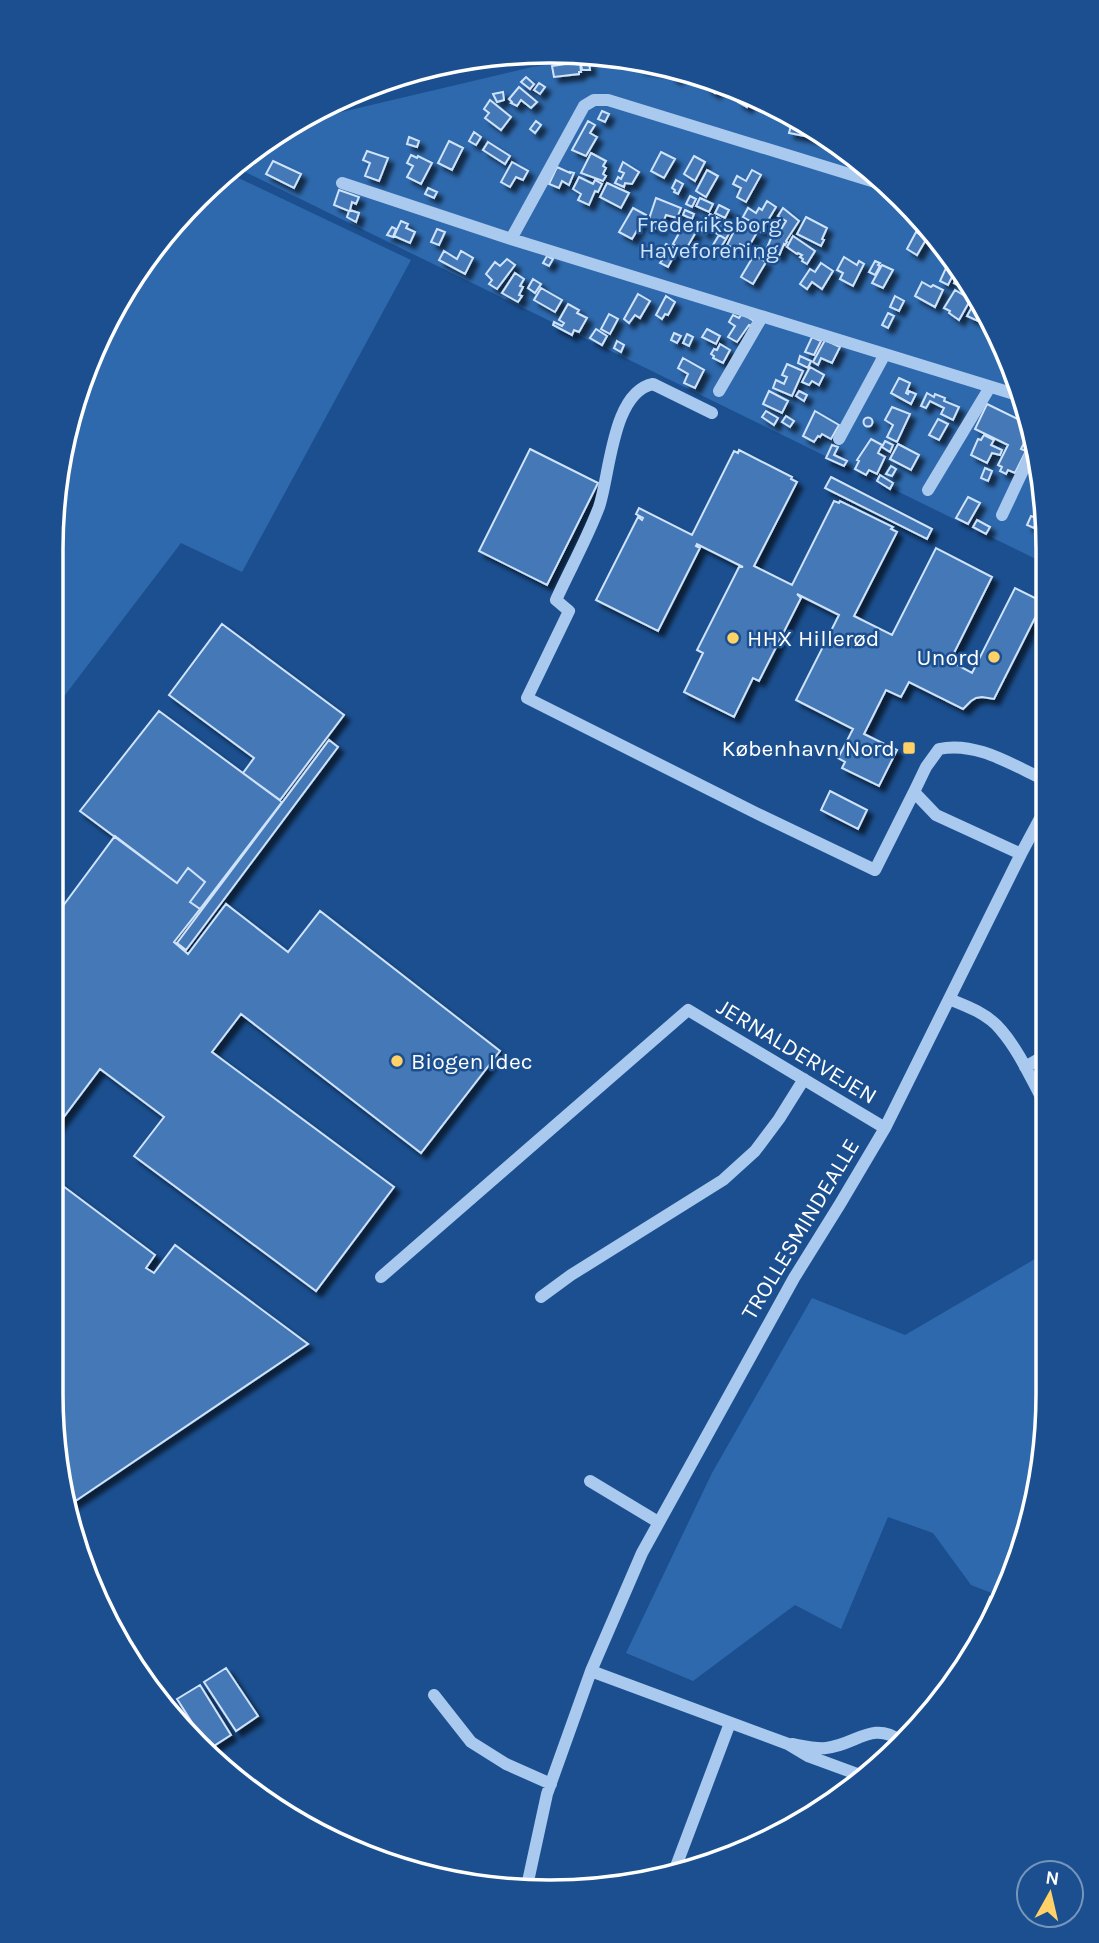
<svg xmlns="http://www.w3.org/2000/svg" width="1099" height="1943" viewBox="0 0 1099 1943" font-family="Karla,sans-serif">
<defs>
<filter id="shadow"><feDropShadow dx="5.5" dy="5.5" stdDeviation="2" flood-color="#0009"/></filter>
</defs>
<rect width="100%" height="100%" fill="#1b4f8f"/>
<path fill="#2e69ad" d="M608,55l102,22 89,41 103,79 62,76 58,116 22,96v78l-811,-397 13,-12 49,-31 237,-56z
M226,172l185,88 -169,312 -61,-29 -129,169v-195l16,-97 50,-120 57,-80z
M1047,1252v174l-25,127 -20,44 -31,-12 -38,-52 -45,-16 -47,112 -46,-24 -102,76 -67,-28 86,-180 100,-175 93,37z"/>
<path fill="#4478b7" stroke="#cfe3fa" stroke-width="2" filter="url(#shadow)" d="M641,61l20,5v3l-21,-1z
M580,62l1,10h-2v2l-25,3 -2,-11z
M589,62l1,8h-8l-1,-7z
M674,69l7,2 -4,8 -6,-3z
M688,72l18,4 -3,6 -16,-7z
M526,77l8,7 -4,5 -9,-7z
M711,78l10,5 -6,10 -9,-6z
M539,83l6,4 -5,7 -6,-4z
M722,83l19,8 -1,3 -19,-10z
M519,87l18,15 -6,6 -10,-8 -4,6 -6,-3 1,-1 -3,-3z
M503,92l1,8 -7,2 -4,-8z
M743,92l31,14 -2,3 -21,-10 -4,8 -9,-5z
M490,100l21,17 -10,13 -16,-12 4,-5 -5,-4z
M602,111l7,3 -4,8 -7,-3z
M796,116l19,14 -1,2 2,1 -1,5 -26,-5 4,-15h3z
M536,121l5,4 -6,8 -5,-4z
M588,121l7,4 -5,8 7,4 -11,19 -14,-6z
M474,132l7,5 -5,8 -7,-4z
M409,137l10,4 -2,6 -10,-3z
M449,141l14,7 -11,22 -14,-7z
M488,142l22,14 -5,8 -22,-14z
M367,151l21,7 -9,23 -14,-5 5,-13 -7,-3z
M661,152l14,7 -11,19 -13,-7z
M591,153l15,8 -3,5 3,2 -3,6 3,2 -3,5 -22,-8z
M411,155l6,3 1,-2 14,7 -11,21 -14,-7 6,-11 -6,-3z
M694,156l11,6 -10,19 -11,-7z
M273,161l28,13 -7,14 -28,-14z
M512,162l16,9 -5,9 -7,-3 -6,10 -9,-5z
M623,162l16,10 -7,12 -7,-1 -1,4 -9,-4 3,-6 3,2 3,-6 -5,-2z
M557,167l13,6v-1l4,1 -5,12 -7,-4 -3,7 -10,-4z
M707,170l11,6 -12,21 -10,-6z
M752,170l9,5 -15,27 -9,-5 4,-9 -8,-4 4,-8 9,5z
M579,177l14,7 2,-4 7,4 -4,8 -3,-1 -6,14 -11,-5 3,-6 -8,-5z
M676,180l7,4 -5,10 -4,-2 1,-2 -3,-2z
M607,183l22,10 -8,15 -21,-11z
M428,188l9,4 -3,6 -9,-4z
M339,190l20,7 -3,7 -4,-2 -2,8 9,3 -3,9 -9,-5 2,-6 -15,-6z
M690,196l6,3 -4,8 -6,-3z
M656,198l25,10 -4,10 -11,-3 -6,15 -13,-5z
M700,198l13,6 -4,8 -13,-6z
M767,201l9,6 -15,25 -7,-5 1,-3 -12,-7 5,-9 8,5 3,-5 3,2z
M719,205l10,5 -4,8 -10,-5z
M633,208l13,7 -14,24 -13,-7z
M783,208l16,13 -13,20 1,1 -2,3 -1,-1 -5,12 -13,-6 9,-21 6,4 -1,-2 6,-10 -8,-5z
M685,210l9,4 -2,5 -9,-4z
M710,214l23,12 -7,13 -10,-6 2,-4 -8,-4 -4,8 -5,-3z
M806,217l21,11 -5,11 2,1 -3,6 -24,-12z
M401,221l7,3 -2,4 9,4 -5,11 -16,-7z
M737,225l19,9 -8,14 -8,-4 -3,6 -10,-5z
M683,226l13,6 -11,19 -12,-7z
M392,227l4,2 -3,8 -6,-2z
M437,229l8,3 -6,13 -8,-3z
M916,232l11,6 -10,17 -10,-6z
M719,235l7,4 -6,10 -7,-4z
M793,236l22,15 -8,13 -5,-3 1,-2 -3,-2 2,-2 -4,-2 -1,1 -10,-7z
M666,244l11,6 -9,17 -8,-4 3,-4 -4,-2z
M444,251l13,8 4,-8 12,7 -8,16 -26,-14z
M754,255l12,7 -13,22 -12,-7z
M547,256l6,3 -4,7 -6,-3z
M844,257l13,8 2,-4 5,3 -11,22 -13,-7 3,-6 -6,-3z
M951,257l7,8 -10,20 -8,-4z
M507,259l8,6 -18,24 -8,-5 3,-4 -6,-6 9,-12 5,4z
M875,261l5,2 -2,2 2,1 -5,9 -6,-3z
M821,263l12,8 -11,18 -10,-7 -5,7 -7,-5 10,-15 5,3z
M882,265l11,5 -10,18 -11,-5z
M963,272l6,10 -4,-2 -4,7 -7,-4 4,-8 3,1z
M515,273l9,6 -4,7 3,1 -4,8 3,1 -4,6 -16,-9z
M533,279l8,5 -6,9 -7,-5z
M922,282l9,5 2,-2 10,5 -8,17 -20,-11z
M541,288l21,12 -7,12 -21,-12z
M955,290l10,6 2,-2 5,3 -13,23 -10,-7 1,-2 -6,-3z
M638,294l12,7 -10,17 -5,-3 -6,8 -5,-4z
M666,296l9,6 -7,13 -3,-1 -3,5 -6,-4z
M895,296l9,5 -5,10 -9,-4z
M977,298l12,24 -2,3 -20,-9z
M568,304l11,6 -2,3 10,5 -8,14 -5,-2 -2,5 -19,-10 1,-3 8,4 2,-3 -5,-3z
M888,313l6,3 -6,12 -6,-3z
M609,314l9,5 -8,15 -9,-5z
M742,314l12,7 -3,5 -2,-1 -12,17 -9,-5 7,-11 -6,-4 4,-7 6,3z
M596,329l11,7 -5,9 -12,-7z
M707,329l13,7 -4,8 -14,-7z
M674,333l7,3 -4,7 -6,-3z
M687,334l6,3 -4,9 -6,-3z
M812,337l9,4 -7,14 -9,-3z
M825,340l15,7 -8,16 -11,-5 -3,7 -5,-3z
M617,341l7,4 -3,7 -7,-4z
M720,344l10,6 -7,13 -10,-5 1,-2 -3,-2 3,-5 3,1z
M800,356l11,5 -3,7 -10,-5z
M683,358l21,12 -9,18 -11,-5 4,-9 -10,-6z
M787,364l16,7 -11,25 -19,-8 3,-8 8,4 3,-7 -5,-2z
M810,367l14,8 -5,10 -7,-4 -3,4 -7,-3z
M899,378l11,5 -4,10 2,1 1,-3 7,3 -5,10 -20,-11z
M769,391l19,10 -6,12 -19,-9z
M799,391l8,4 -3,6 -8,-5z
M927,393l7,4 1,-3 10,4 -1,3 15,6 -6,13 -12,-6 3,-6 -14,-7 -4,7 -5,-2z
M987,404l43,21 1,4 -10,20 5,2 -11,22 -7,-3 -2,4 -6,-3 2,-4 -4,-2 10,-20 -33,-16z
M892,407l18,7 -13,28 -10,-5 6,-12 -8,-5z
M766,411l12,7 -4,7 -12,-8z
M815,411l24,14 -8,14 -9,-5 -2,3 -2,-1 -4,6 -11,-6z
M786,416l8,5 -4,6 -8,-5z
M863.5 422a4.5 4.5 0 1 1 9 0a4.5 4.5 0 1 1-9 0Z
M938,419l10,5 -9,16 -10,-5z
M984,435l10,5 -3,5 11,5 -2,5 -8,-2 -5,10 -16,-8 7,-16 3,1z
M871,439l11,6 -4,8 7,4 -8,17 -8,-4 -3,5 -11,-6 4,-8 -2,-1z
M885,441l8,4 -3,7 -8,-5z
M898,444l21,11 -8,15 -21,-11z
M832,445l6,2 -4,8 13,6 -3,5 -18,-8z
M530,449l68,34 -51,102 -68,-34z
M739,450l53,27 -1,2 6,3 -43,84 38,19 42,-84 5,2 1,-2 53,26 -2,2 6,3 -43,84 38,19 44,-87 56,29 -42,84 22,12 43,-85 28,14 -49,97 -12,-2 -6,1 -5,3 -8,8 -54,-27 -8,15 -15,-7 -22,44 33,16 -18,36 -37,-18 3,-6 -7,-4 15,-29 -57,-29 43,-85 -42,-21 4,4 -42,83 -6,-3 -19,39 -50,-25 19,-39 -6,-3 42,-83h4l-46,-23 -1,2 4,2 -42,83 -62,-31 42,-83 4,3 1,-2 -7,-4 3,-6 53,27 42,-84 4,2z
M891,466l5,3 -4,7 -6,-2z
M985,468l7,3 -4,10 -7,-3z
M880,475l13,8 -3,6 -13,-8z
M831,477l101,52 -5,10 -102,-51z
M968,497l12,6 -12,21 -12,-6z
M1031,516l8,3 -5,9 -7,-3z
M977,520l13,7 -4,7 -13,-7z
M1043,541l1,13 -1,3 -7,-4z
M222,624l122,91 -64,85 -37,-27 11,-15 -85,-63z
M159,711l123,91 -82,107 -10,-7 15,-20 -17,-14 -11,15 -97,-72z
M329,740l9,7 -152,203 -9,-7z
M830,791l37,19 -9,19 -37,-19z
M115,836l62,47 11,-15 17,14 -15,20 10,7 -26,33 14,12 38,-50 62,48 32,-41 180,140 -79,102 -180,-139 -29,38 182,135 -78,104 -182,-135 30,-39 -64,-48 -49,65v-212z
M51,1177l104,78 -9,13 8,5 21,-28 133,99 -237,160 -2,-2 -18,-108z
M990,1597l10,4 -11,24 -9,-3z
M226,1668l32,48 -22,15 -32,-49z
M200,1685l31,50 -22,14 -32,-50z"/>
<g fill="none" stroke-linecap="round" stroke-linejoin="round">
<path stroke="#a9c9ee" stroke-width="12" d="M342,183l169,56 513,158
M511,239l73,-133 10,-6h14l280,86
M719,391l43,-74
M712,413l-59,-29c-41,8 -43,91 -54,123 -12,32 -29,62 -43,93l13,11 -42,87 229,115 119,57 39,-78
M839,439l46,-85
M928,490l62,-103
M1002,515l33,-70
M1021,854l-85,-39 -22,-23 12,-25 13,-18c37,-8 73,16 106,31
M949,999c18,7 39,15 52,31 19,22 31,51 45,76
M1025,1067l21,-12
M381,1277l307,-267 197,118
M541,1297l30,-22 152,-95 32,-29 24,-32 25,-40
M590,1481l68,41
M591,1671l197,73 20,12 57,21
M434,1695l37,47 35,22 45,20
M792,1744c11,2 23,5 34,4 30,-3 46,-28 75,-7
M675,1869l55,-146
M527,1886l20,-92 44,-123 51,-118 152,-275 46,-74 45,-76 136,-274 24,-45"/>
</g>
<g fill="#ffd166" stroke="#1b4f8f" stroke-width="2.5">
<circle cx="733" cy="638" r="7"/>
<circle cx="994" cy="657" r="7"/>
<rect x="902" y="741" width="14" height="14" rx="3.5"/>
<circle cx="397" cy="1061" r="7"/>
</g>
<g text-anchor="middle" stroke-width="5" stroke-linejoin="round" paint-order="stroke">
<g font-size="23" fill="#cfe3fa" stroke="#1b4f8f">
<text x="709" y="232">Frederiksborg<tspan x="709" dy="26">Haveforening</tspan></text>
</g>
<g font-size="23" fill="#fff" stroke="#1b4f8f" text-anchor="start">
<text x="747" y="646">HHX Hillerød</text>
<text x="980" y="665" text-anchor="end">Unord</text>
<text x="895" y="756" text-anchor="end">København Nord</text>
<text x="411" y="1069">Biogen Idec</text>
</g>
<g font-size="23" fill="#fff" stroke="#1b4f8f">
<text transform="translate(797 1051) rotate(31)" y="8">JERNALDERVEJEN</text>
<text transform="translate(800 1229) rotate(-59)" y="8">TROLLESMINDEALLE</text>
</g>
</g>
<path d="M0 0H1099V1943H0ZM549 63H550A486 486 0 0 1 1036 549V1394A486 486 0 0 1 550 1880H549A486 486 0 0 1 63 1394V549A486 486 0 0 1 549 63Z" fill="#1b4f8f" fill-rule="evenodd"/>
<path fill="none" stroke="#fff" stroke-width="3.5" d="M549 63H550A486 486 0 0 1 1036 549V1394A486 486 0 0 1 550 1880H549A486 486 0 0 1 63 1394V549A486 486 0 0 1 549 63Z"/>
<g transform="translate(1050 1894) rotate(8)"><circle r="33" fill="#1b4f8f" stroke="#7695bc" stroke-width="2"/>
<path d="M0-5L12 26L0 18L-12 26Z" fill="#ffd166"/>
<text y="-10" font-size="19" font-weight="bold" text-anchor="middle" fill="#ffffff">N</text>
</g>
</svg>
